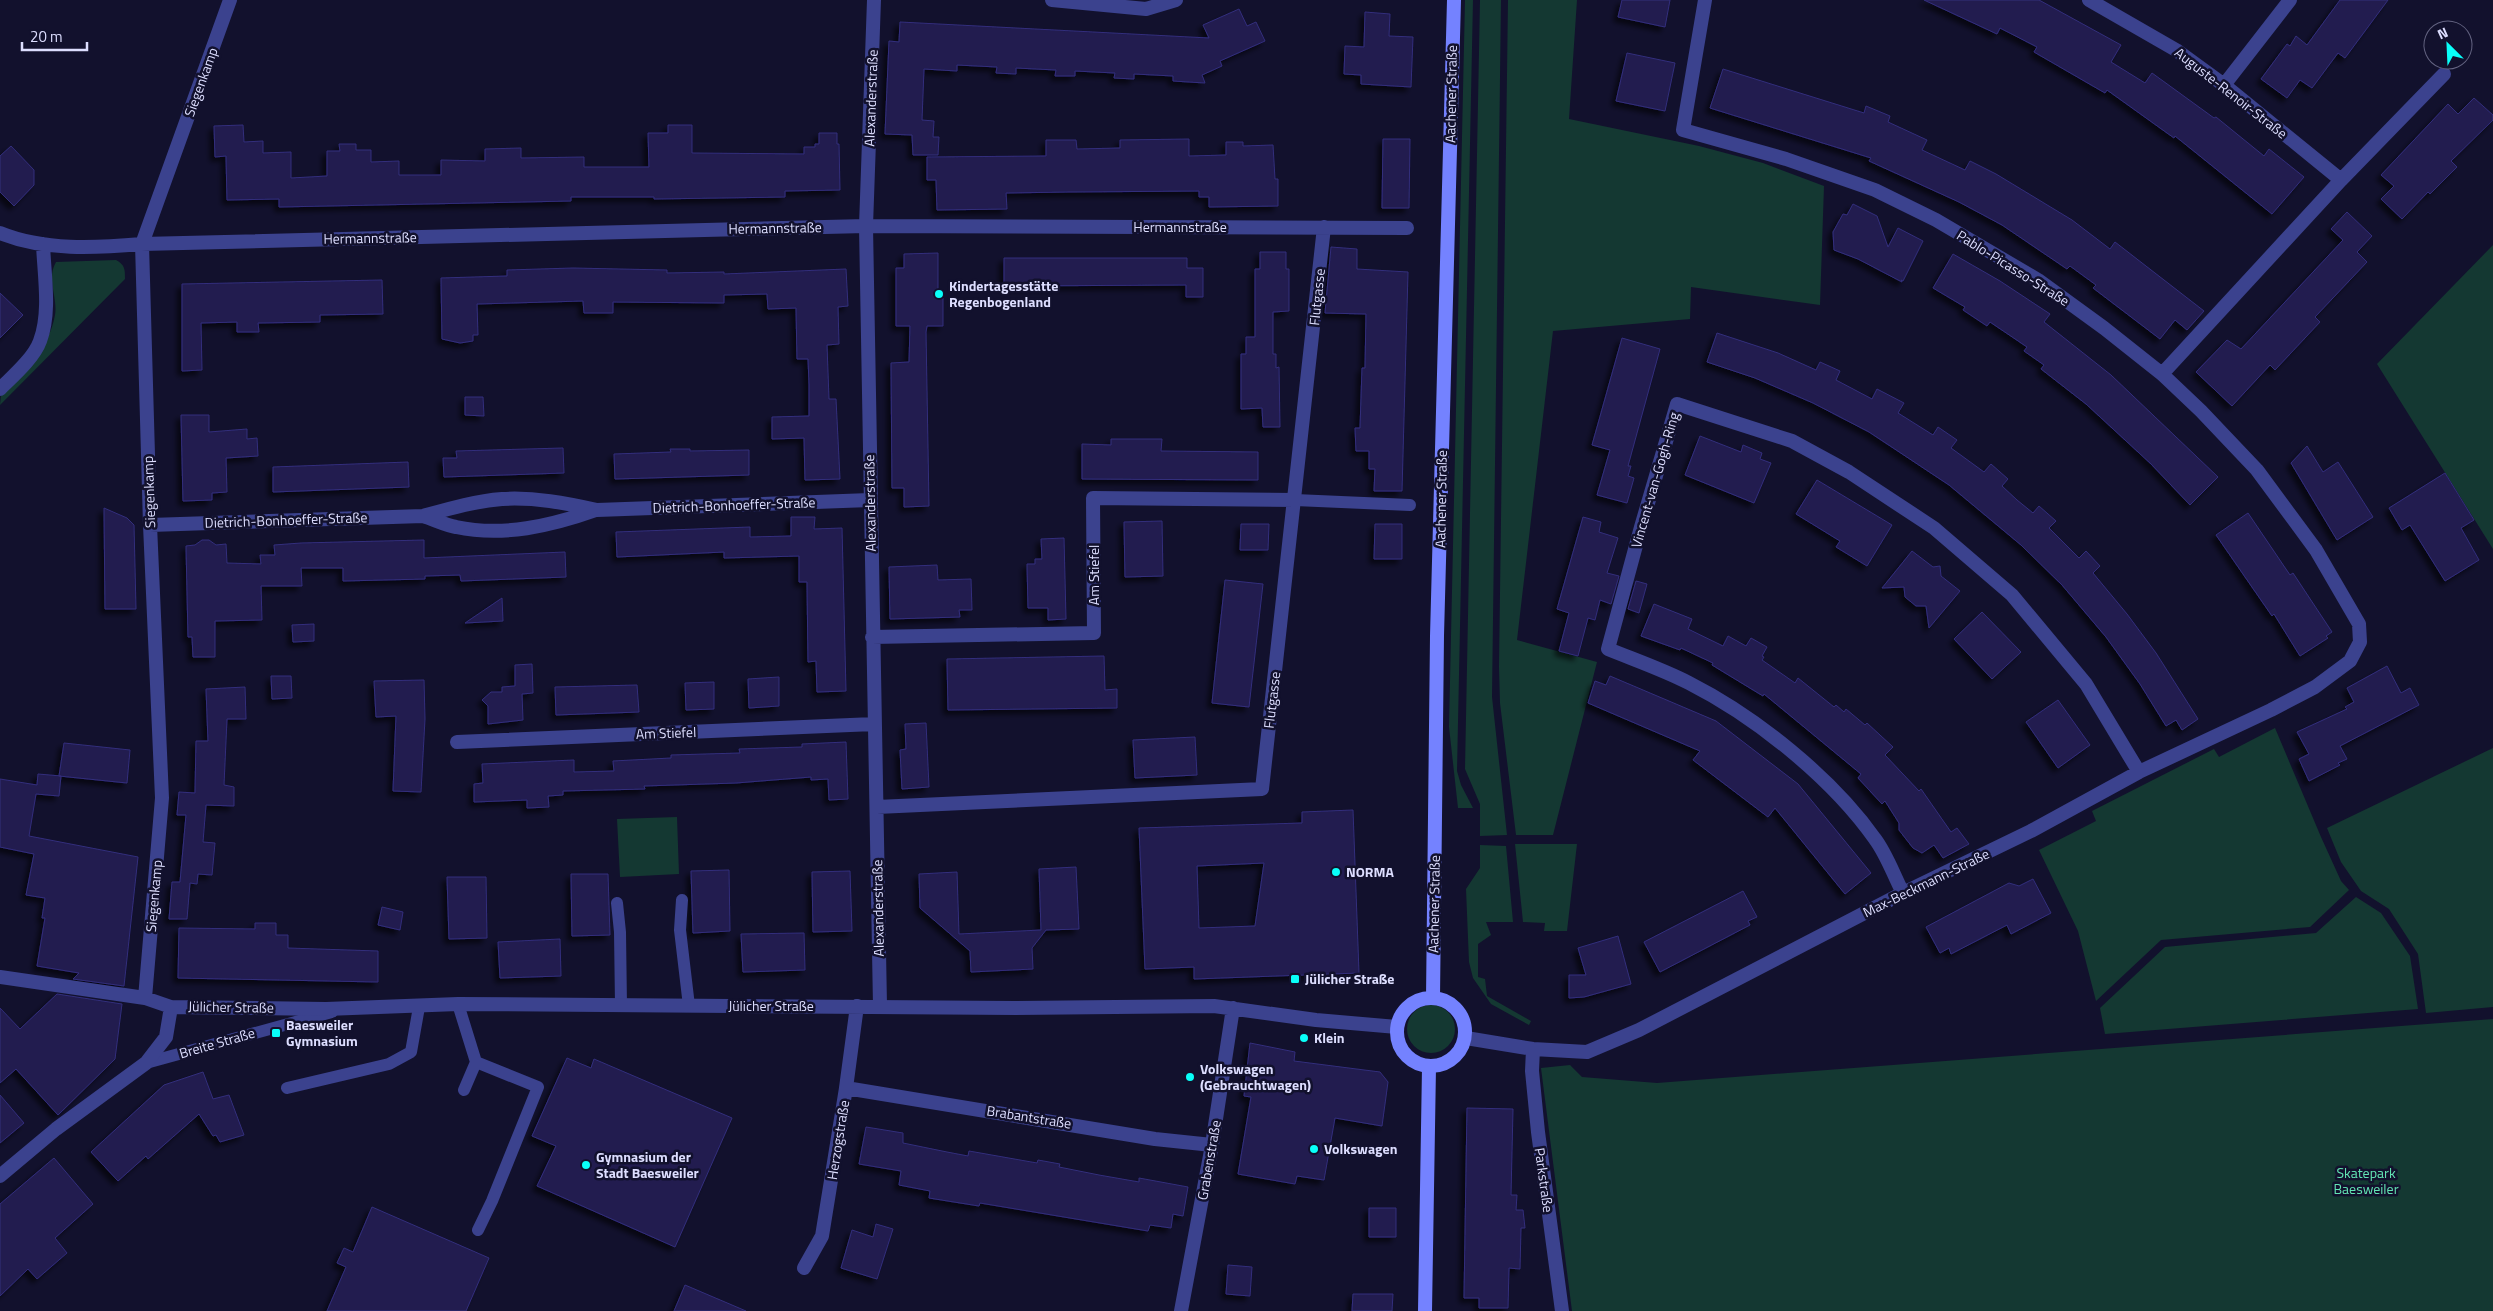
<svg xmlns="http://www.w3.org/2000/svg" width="2493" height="1311" viewBox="0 0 2493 1311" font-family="'Titillium Web',sans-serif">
<defs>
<filter id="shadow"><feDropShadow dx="-4.5" dy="4.5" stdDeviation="2.5" flood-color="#0009"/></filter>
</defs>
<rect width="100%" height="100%" fill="#12112d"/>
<path fill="#143832" d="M1465,0h8l-16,771 4,14 12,23h-15l-9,-81z
M1480,0h21l-9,697 15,138 -27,1v-32l-15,-35z
M1508,0h69l-8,119 130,27 64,17 61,23 -4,119 -129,-18 -1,32 -137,12 -36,309 80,22 -44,173h-37l-16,-132 -1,-36z
M2493,245v304l-116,-185z
M116,260c9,5 9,9 9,19l-125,126 1,-10c22,-24 48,-46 54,-80 3,-18 -9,-36 1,-53z
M2275,728l46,109 20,44 8,9 -39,37 -149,13 -65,61 -18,-70 -39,-81 57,-29 -4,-10 122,-62 5,8z
M2493,748v259l-67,6 -8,-59 -29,-45 -28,-18 -20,-29 -14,-34z
M677,817l2,57 -59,3 -3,-58z
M1515,844h62l-10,87h-23l1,-8 -22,-1z
M1480,845l26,1 7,76h-27l5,13 -13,9v33l7,2 2,17 44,25 -2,4 -38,-21 -18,-26 -4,-16 -3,-73 14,-21z
M2356,897l25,16 29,43 8,53 -313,25 -5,-26 65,-61 151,-14z
M1407 1029a24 24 0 1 1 48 0a24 24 0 1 1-48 0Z
M2493,1019v292h-921l-31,-243 29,-3 12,12 75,6z"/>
<path fill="#201c4f" stroke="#332e7c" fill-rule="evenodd" filter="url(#shadow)" d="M1622,0h48l-5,27 -47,-10z
M1924,0h115l82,45 -10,17 34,21 7,-10 62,45 2,-1 48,39 5,-7 35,28 -32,37 -97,-78 -1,2 -67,-48 -2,3 -71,-41 3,-5 -37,-19 -3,6z
M2340,0h48l-43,58 -7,-5 -26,35 -12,-8 -13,18 -26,-19 26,-35 3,2 6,-10 11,9z
M1239,9l8,17 9,-4 9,19 -45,20 2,5 -20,9 3,8 -32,-2v-5l-19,-1 -20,-1v5l-20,-1 1,-5 -40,-2v5h-20l1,-6 -40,-2v6l-20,-1 1,-6 -40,-2v6l-33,-2 -2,51 12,1 -1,16h6l-1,18h-25l-1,-20 -27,-1 4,-93 10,1 1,-20 309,16 -6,-13z
M1365,12l25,2 -1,22 24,1 -2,50 -50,-3v-9l-17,-1 1,-28 19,1z
M1627,53l48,10 -10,48 -49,-10z
M1723,69l141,44 2,-7 24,10 -2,6 39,18 -5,10 43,20 5,-9 26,13 76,46 38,29 5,-7 89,69 -17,19 -12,-10 -15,19 -67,-51 3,-3 -26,-19 -3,3 -65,-44 -43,-23 -90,-41 2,-3 -161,-50z
M2474,98l19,17v5l-42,41 6,6 -27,27 -2,-2 -26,27 -21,-20 13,-13 -13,-11 67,-71 10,10z
M243,125l1,17 19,-1v12l28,-1v26l36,-2v-25h13l-1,-7h17v6h15v12l28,-1v14h42v-15l44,1v-12l36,-1v10l63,-1v10h65l-1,-34h20v-8h24v28l112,1v-7h11v-3h4v-11h18v11h2l1,46 -55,1v6l-131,2v-2h-83v4l-292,6v-8l-52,1 -1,-44 -11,1 -1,-31z
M1189,139v17l37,-1v-13h17v4l30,-1 2,34h3v27l-69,1v-10h-10v-6l-131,1 -62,1 1,16 -70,1 -1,-30h-9v-23l119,-1v-16h30l1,9 43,-1v-8z
M1383,139h27l-1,69h-27z
M11,146l23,24v15l-20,21 -14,-14v-36z
M1853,204l24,12 11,31 10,-19 25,13 -20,40 -2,-1 1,2 -44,-23 -24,-9 -1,-18 10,-18 4,1z
M2347,212l25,24 -15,16 10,10 -52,55 5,5 -45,48 -5,-5 -38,41 -36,-34 31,-32 14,9 102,-109 -12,-11z
M1331,247l26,2v20l51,3 -6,219h-28l1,-22h-6v-18h-13l-1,-23h5l2,-60h3l1,-54 -41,-1z
M1260,252h26v17h3v42l-16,1v42h3v14l3,-1 1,60h-17l-1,-19 -21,1v-55h5v-17h9v-68h5z
M938,253v45h5v28h-16l-1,6 3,174 -25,1v-19h-12l-1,-125 18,-1 1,-36h-14v-58h8v-14z
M1953,254l47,27 50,33 -6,8 67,53 107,102 -28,28 -39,-41 -65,-60 -45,-35 3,-4 -20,-14 3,-4 -37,-25 -3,4 -24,-16 2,-3 -32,-19z
M1004,258h183v10h16v29h-17v-12l-182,1z
M573,268l94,2v3l57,-1v2l122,-5 2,37 -10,1 1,37 -12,1 2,54h7l4,80 -35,1 -1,-42 -32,1v-22l37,-1v-32l-1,-25h-11l-1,-51 -28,1 -1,-15 -43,1v8l-111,-1v11h-29l-1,-12 -106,3 1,31h-5v6l-13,2 -18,-4 -1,-61 66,-2v-6z
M382,280l1,34 -63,1v7l-62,1 1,9h-22v-10l-36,1 1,47 -20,1v-87z
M0,293l23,22 -23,23z
M1717,333l61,20 38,17 4,-8 20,9 -4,9 36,19 5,-10 27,14 -6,10 35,22 5,-8 19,13 -6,8 33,24 7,-8 17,15 -6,7 15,14 16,13 6,-7 17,15 -7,7 30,30 7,-7 14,15 -7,7 34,41 29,39 42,66 -16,11 -6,-10 -10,6 -26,-42 -34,-47 -44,-52 -41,-40 -72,-60 -80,-53 -56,-29 -58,-25 -48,-16z
M1622,338l38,11 -32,117h3l-3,10 6,2 -7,25 -30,-8 13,-45 -18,-5z
M465,397h18l1,19 -19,-1z
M181,415h28v17l38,-3v10l10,-1 1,18 -32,2 1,34 -15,1v7l-29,1z
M1700,436l41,16 2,-7 19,8 -2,6 11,4 -17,40 -69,-28z
M1111,439h51l-1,12 97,1v28l-176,-1v-35l29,1z
M2307,446l16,26 15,-10 35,55 -36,23 -46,-77z
M563,448l1,25 -120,4 -1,-19h14l-1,-7z
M670,449h20v2l59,-1v25l-134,4 -1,-25 57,-2z
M408,462l1,25 -136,5v-25z
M2445,473l29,47 -13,8 18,32 -34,21 -35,-56 -8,5 -13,-22z
M1817,480l75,45 -25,41 -31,-19 4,-6 -44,-27z
M104,508l23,10 7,7 2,84h-31z
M2248,513l42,62 3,-2 39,59 -6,4 2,2 -28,18 -26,-42 -2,2 -56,-81z
M791,517h24l-1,12 28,-1 4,163 -29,1 -1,-31 -8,1 -1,-80h-8v-26l-75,2v-6l-107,5 -1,-25 134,-5v10l41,-1z
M1583,517l18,5 -2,10 19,6 -11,35 12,3 -8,28 -11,-4 -5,20 -7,-2 -10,38 -19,-5 10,-38 -12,-4z
M1162,521l1,55 -38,1 -1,-55z
M1241,524h28l-1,26h-28z
M1375,524h27v35h-28z
M1064,538l2,81 -18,1v-12h-20l-1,-44h8v-5h7l-1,-20z
M202,540h7l7,5 10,-1 1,19 34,1 -1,-9h15l-1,-10 27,-2 123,-3v18l141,-6 1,25 -105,4 -1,-6 -35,1v3l-82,2v-13h-42l1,18h-41l1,34 -47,1v36h-22l-1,-20h-4l-2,-91 9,-1z
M1912,551l21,16 7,-1 1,10 19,15 -31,37 -3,-22h-10l-11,-9 -1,-10 -22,1z
M937,565l1,15 33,-1 1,31h-13l1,7 -70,2 -1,-52z
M1225,580l38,4 -14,123 -37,-4z
M1636,581l11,3 -8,29 -11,-4z
M502,598l1,23 -38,2z
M1654,604l38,15 -4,10 35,17 5,-10 18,10 5,-8 16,9 -5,9 2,1 -2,3 33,23 3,-5 36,29 2,-2 8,7 2,-3 19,16 2,-2 26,24 -8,8 34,36 2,-2 30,43 6,-4 12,16 -26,14 -9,-13 -12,8 -9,-5 -14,-18v-7l-14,-22 -3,3 -24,-26 3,-4 -97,-80 -1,2 -51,-31 1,-2 -32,-15 -1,2 -39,-14z
M1982,612l39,40 -29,27 -38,-40z
M314,624v17l-21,1 -1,-17z
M1104,656l1,34 12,-1v19l-169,2 -1,-51z
M532,664l1,29 -11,1 1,26 -35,4v-18l-6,-6 9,-8h11v-5l13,-1v-21z
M2387,666l14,27 9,-5 9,17 -79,41 7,13 -9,4 2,2 -31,16 -10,-22 10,-5 -12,-22 50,-23 -2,-2 9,-5 -7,-14z
M271,676h20l1,22 -20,1z
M1610,676l106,45 82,63 73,89 -26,21 -70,-86 -7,9 -75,-57 7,-9 -112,-48 7,-22 11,4z
M779,677v29l-30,2 -1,-29z
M424,680l1,39 -4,73 -28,-1 3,-75 -20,1 -2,-36z
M714,682v27l-28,1 -1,-27z
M637,685l2,27 -83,3 -1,-28z
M245,687l1,32h-19l-3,66 10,2v19l-28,-1 -3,37 12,1 -3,32 -14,-1 -1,10 -7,-1 -3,36h-18l3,-37h8l6,-67h-9l2,-23 16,1 1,-52h12l-2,-52z
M2058,700l32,45 -32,23 -32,-46z
M926,723l3,64 -27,2 -2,-39 6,-1 -1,-25z
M1195,737l2,38 -62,3 -2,-38z
M846,742l2,57 -19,1 -1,-21 -17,1v-3l-75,6 -92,3 1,3 -82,2v4l-15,1 1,11 -22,1v-8l-53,2v-18l9,-1 -1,-19 92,-4v12l40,-1 -1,-10 58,-3v-3l69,-2 -1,-4 63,-2v-3z
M64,743l66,7 -3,33 -68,-7z
M38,774l23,2 -2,20 -23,-2 -7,42 109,21 -14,129 -51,-7 6,-6 -42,-7 8,-48h-3l3,-20 -19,-3 8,-41 -34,-7v-68l37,6z
M1353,810l6,163 -165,6v-12l-49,2 -6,-141 163,-5v-11zM1264,863l-9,63 -56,2 -2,-62z
M1076,867l3,62 -33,1 -14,18 1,21 -62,3 -1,-21 -50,-43 -1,-34 38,-2 2,62 82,-4 -2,-61z
M729,870l1,61 -37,2 -2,-62z
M850,871l2,60 -39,1 -1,-60z
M571,874h37l2,61 -38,1z
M447,877h39l1,61 -38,1z
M2033,879l18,34 -40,21 -4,-9 -56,29 -2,-6 -9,5 -14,-26 83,-44 10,3z
M1743,891l14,26 -9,4 2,4 -90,47 -16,-30z
M382,907l21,5 -3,18 -22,-5z
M255,923h21v12h12v13l90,3v31l-200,-4 1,-50 76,1z
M804,933l1,37 -62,2 -2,-38z
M1618,936l13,48 -47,13 -15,1v-23h17l-8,-27z
M560,939l1,37 -61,2 -2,-36z
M57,994l65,10 -7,55 -57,56 -42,-46 -16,14v-75l20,21z
M1250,1043l45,9 -1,9 86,11 8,10 -6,44 -47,-8 -11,62 -27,-4 -2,8 -57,-10 13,-77 -7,-1z
M567,1058l24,10 3,-9 138,59 -57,129 -138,-61 19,-40 -24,-10z
M203,1072l10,27 16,-4 15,40 -24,7 -4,-7 -3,1 -14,-22 -51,45 -2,-3 -28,25 -27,-29 73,-67z
M0,1095l24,28 -24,20z
M1467,1108l46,1 -2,86h6l-1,15h7l2,18h-4l-1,41 -11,-1 -1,40h-29v-10h-15z
M866,1127l37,6v10l44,9 21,4 1,-5 68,12 1,-3 22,4 -1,3 40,8 40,7v-4l49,9 -5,29 -10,-2 -2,14 -21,-3 -2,6 -168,-28 -1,3 -50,-8 1,-7 -31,-6 2,-14 -42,-7z
M54,1158l39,46 -38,34 12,15 -30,26 -9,-10 -28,27v-92z
M372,1207l117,51 -23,53h-139l19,-44 -9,-4 7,-15 9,4z
M1369,1208h27v29h-27z
M876,1224l17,5 -16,50 -36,-11 11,-38 21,7z
M1228,1265l24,2 -2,29 -24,-2z
M685,1285l61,26h-72z
M1353,1294h40l-1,17h-40z"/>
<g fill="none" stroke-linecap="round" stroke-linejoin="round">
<path stroke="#3b428e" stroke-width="12" d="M1295,500l115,5
M682,900l-2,30 9,76
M617,903l3,29 1,74
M458,1004l18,58 62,25 -46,114 -14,29
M146,1063l186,-51
M287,1088l102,-24 22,-12 8,-45
M464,1090l12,-28"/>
<path stroke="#3b428e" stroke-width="14" d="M874,0l-8,226 14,780
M1052,0l94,9 30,-9
M2089,0l87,50 48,35 117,95
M2224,85l66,-85
M0,233c44,18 96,15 142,11l724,-18 541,2
M2162,374l179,-194 103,-106
M0,389c12,-12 34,-31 40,-48 11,-29 4,-67 3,-97
M423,516c10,3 22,9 33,11 47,10 95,-1 140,-17
M150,525l273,-9c25,-7 52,-15 79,-17 32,-2 64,4 95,11l273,-10
M872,637l222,-4 -1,-135 202,2
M457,742l417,-18
M877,807l385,-18 62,-562
M1903,893c-9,-17 -16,-38 -28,-54 -43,-61 -119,-122 -186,-156 -25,-13 -54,-23 -81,-34l33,-122 36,-123 115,37 57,31 85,56 78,67 74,89 53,88
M0,977l145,21 26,9 155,2 132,-5 557,4 199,-2 102,14 81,7
M145,998l17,-200 -12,-273 -8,-281 88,-244
M1466,1038l67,11 54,3 52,-22 264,-137 128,-62 108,-59 132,-62 44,-23 35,-26 10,-19 -1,-18 -43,-74 -59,-80 -56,-59 -39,-37 -58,-46 -66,-48 -102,-60 -61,-30 -89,-31 -103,-29 22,-130
M1533,1049l-1,22 6,61 24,179
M846,1088l309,51 57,6
M0,1176l56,-47 90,-66 20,-26 5,-30
M804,1268l18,-32 24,-148 11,-82
M1181,1311l31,-166 21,-137"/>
<path stroke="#7482ff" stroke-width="14" d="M1397 1032a34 34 0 1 1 68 0a34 34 0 1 1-68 0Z
M1433,998l4,-362 17,-636
M1425,1311l4,-244"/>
</g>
<g fill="#09fff9" stroke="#12112d" stroke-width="2">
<circle cx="939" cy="294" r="5"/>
<circle cx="1336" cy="872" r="5"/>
<rect x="1290" y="974" width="10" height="10" rx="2.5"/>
<rect x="271" y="1028" width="10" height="10" rx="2.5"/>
<circle cx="1304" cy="1038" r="5"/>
<circle cx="1190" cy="1077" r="5"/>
<circle cx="1314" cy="1149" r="5"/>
<circle cx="586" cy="1165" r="5"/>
</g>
<g text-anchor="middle" stroke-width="5" stroke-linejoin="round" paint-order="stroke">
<g font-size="14" fill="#dddeff" stroke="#12112d">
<text transform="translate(201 82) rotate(-70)" y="5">Siegenkamp</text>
<text transform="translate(2231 93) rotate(38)" y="5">Auguste-Renoir-Straße</text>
<text transform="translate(1451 94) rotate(-89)" y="5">Aachener Straße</text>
<text transform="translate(871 98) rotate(-88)" y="5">Alexanderstraße</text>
<text x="1180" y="232">Hermannstraße</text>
<text transform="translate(775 228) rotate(-1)" y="5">Hermannstraße</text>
<text transform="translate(370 238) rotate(-1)" y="5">Hermannstraße</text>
<text transform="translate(2013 268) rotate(32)" y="5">Pablo-Picasso-Straße</text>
<text transform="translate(1317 297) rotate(-84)" y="5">Flutgasse</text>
<text transform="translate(1655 480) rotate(-74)" y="5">Vincent-van-Gogh-Ring</text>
<text transform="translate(149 492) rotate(-92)" y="5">Siegenkamp</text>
<text transform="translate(1441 499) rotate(-89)" y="5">Aachener Straße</text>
<text transform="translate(870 503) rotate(-91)" y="5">Alexanderstraße</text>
<text transform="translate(734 505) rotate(-2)" y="5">Dietrich-Bonhoeffer-Straße</text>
<text transform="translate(286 520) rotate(-2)" y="5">Dietrich-Bonhoeffer-Straße</text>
<text transform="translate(1094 575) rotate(-90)" y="5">Am Stiefel</text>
<text transform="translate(1272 700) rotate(-83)" y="5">Flutgasse</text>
<text transform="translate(666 733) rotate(-2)" y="5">Am Stiefel</text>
<text transform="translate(1926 883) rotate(-26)" y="5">Max-Beckmann-Straße</text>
<text transform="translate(154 896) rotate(-85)" y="5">Siegenkamp</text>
<text transform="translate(1434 904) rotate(-89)" y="5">Aachener Straße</text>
<text transform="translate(878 908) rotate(-91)" y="5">Alexanderstraße</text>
<text x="771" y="1011">Jülicher Straße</text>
<text transform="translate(231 1007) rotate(1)" y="5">Jülicher Straße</text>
<text transform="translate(217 1043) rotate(-16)" y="5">Breite Straße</text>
<text transform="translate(1029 1117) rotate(9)" y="5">Brabantstraße</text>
<text transform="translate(838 1140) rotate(-81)" y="5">Herzogstraße</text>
<text transform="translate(1209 1160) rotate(-80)" y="5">Grabenstraße</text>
<text transform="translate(1544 1180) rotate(82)" y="5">Parkstraße</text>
</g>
<g font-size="14" font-weight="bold" fill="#dddeff" stroke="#12112d" text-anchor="start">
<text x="949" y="291">Kindertagesstätte<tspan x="949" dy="16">Regenbogenland</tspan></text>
<text x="1346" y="877">NORMA</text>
<text x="1305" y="984">Jülicher Straße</text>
<text x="286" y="1030">Baesweiler<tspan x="286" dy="16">Gymnasium</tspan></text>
<text x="1314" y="1043">Klein</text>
<text x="1200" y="1074">Volkswagen<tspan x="1200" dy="16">(Gebrauchtwagen)</tspan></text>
<text x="1324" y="1154">Volkswagen</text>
<text x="596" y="1162">Gymnasium der<tspan x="596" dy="16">Stadt Baesweiler</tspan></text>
</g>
<g font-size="14" fill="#63e5b4" stroke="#12112d">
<text x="2366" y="1178">Skatepark<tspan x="2366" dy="16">Baesweiler</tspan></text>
</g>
</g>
<g transform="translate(2448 45) rotate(336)"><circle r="24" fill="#12112d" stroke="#636381"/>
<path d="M0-4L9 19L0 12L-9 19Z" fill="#09fff9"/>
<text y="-8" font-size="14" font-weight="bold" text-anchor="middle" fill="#dddeff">N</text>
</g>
<path d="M22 42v8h65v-8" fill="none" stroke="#dddeff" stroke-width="2.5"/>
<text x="30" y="42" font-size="15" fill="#dddeff" stroke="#12112d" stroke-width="4" paint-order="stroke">20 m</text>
</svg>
